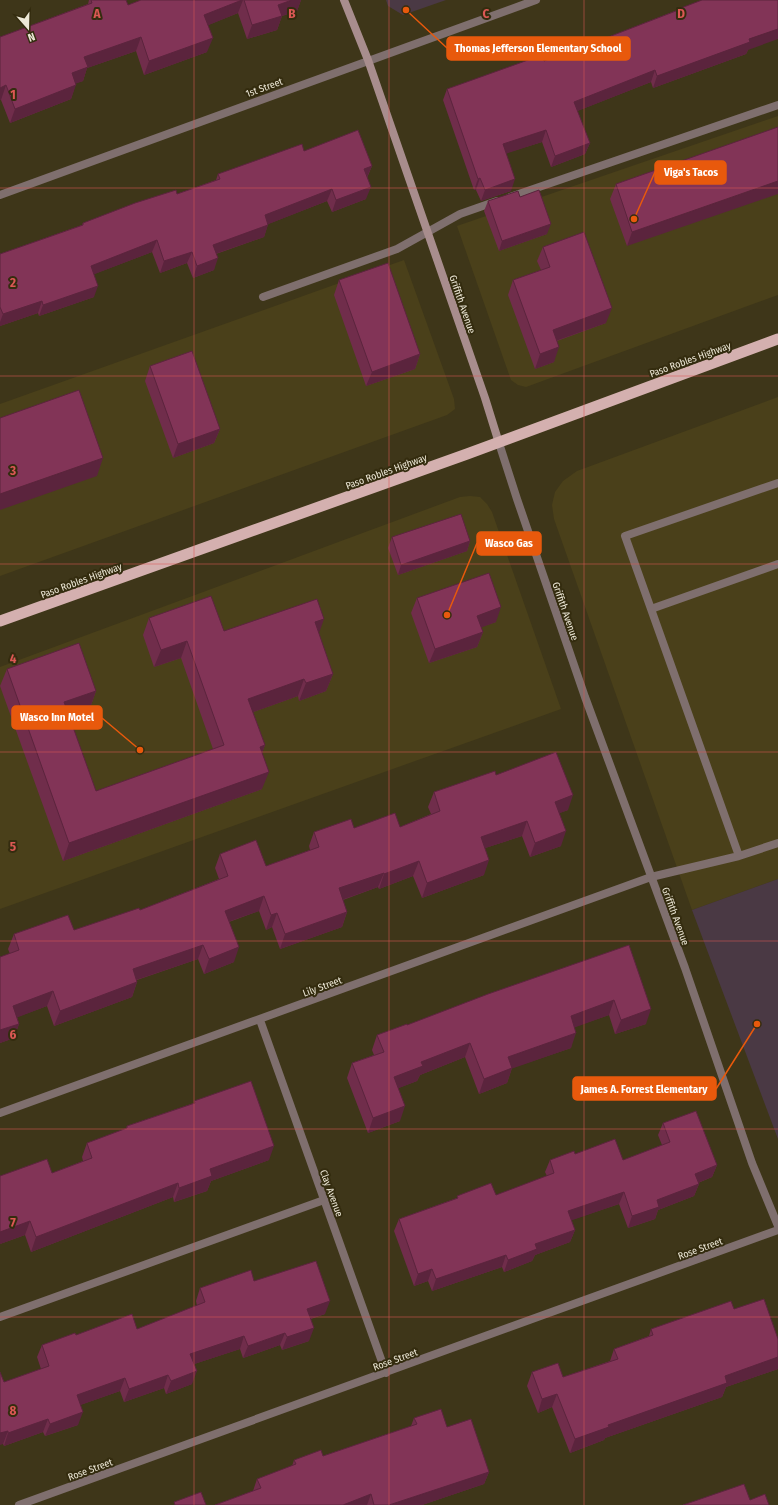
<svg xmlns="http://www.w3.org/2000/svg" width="778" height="1505" viewBox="0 0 778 1505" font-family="'Fira Sans Condensed',sans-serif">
<rect width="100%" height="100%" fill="#3e3619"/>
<path fill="#4a401a" d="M778,116v179l-252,92 -8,-2 -7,-5 -54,-154z
M404,260l50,139 1,10 -8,6 -447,161v-172z
M778,397v482l-86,31 -138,-391 -2,-14 3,-13 8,-11 14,-10z
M470,496l10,1 7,7 5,8 69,197 -561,200v-242l460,-170z"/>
<path fill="#4a3944" d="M386,0h60l-43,15 -15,-9z
M778,879v260l-86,-229z"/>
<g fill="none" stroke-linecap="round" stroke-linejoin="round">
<path stroke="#7f6f6e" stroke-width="8" d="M510,197l268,-92
M263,297l134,-48 63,-35 37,-13
M651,609l127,-45
M739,856l-114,-320 153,-53
M651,877l88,-21 39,-13
M0,1317l324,-117"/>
<path stroke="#7f6f6e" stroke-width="8" d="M0,195l536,-195
M260,1020l126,353
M0,1113l651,-236
M19,1505l759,-275"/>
<path stroke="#7f6f6e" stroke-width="8" d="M499,443l18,56 68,198 100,271 67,195 26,63"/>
<path stroke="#a88d8d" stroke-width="8" d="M344,0l24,60 117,338 14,45"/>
<path stroke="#d4b0af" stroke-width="11" d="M0,621l467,-167 311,-115"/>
</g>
<path fill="#702d4b" d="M89,0h37l2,5 13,-5h160l-4,11 -15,5 -5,14 -30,9 -9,-26 -30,12 -1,27 -63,23 -8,-24 -49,17 -4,13 -7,2 -5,16 -61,24 -9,-23h-1v-63l88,-33z
M681,8l67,42 -2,4 -93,34 -2,-6 -74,29 13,32 -5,11 -34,13 -9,-25 -36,11 5,38 -30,10 -5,-11h-2l-31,-90 4,-11 97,-28 54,-20 82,-32z
M778,127l-151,119 -17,-47 6,-15z
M304,151l68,15 -5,12 -1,21 -34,13 -5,-11 -59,23 -4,13 -48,17 -2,16 -21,8 -6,-15 -27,10 -8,-21 -58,22v23l-55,19 -1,-3 -38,13v-72l82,-29 1,-2 94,-29 39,-14 2,-6z
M488,201l59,33 -48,17 -15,-40z
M543,247l63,76 -49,18 -3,21 -19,7 -27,-74 5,-15 28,-10 -4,-9z
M339,280l81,74 -5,15 -49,17 -32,-91z
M150,366l70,63 -6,14 -41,15 -28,-77z
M392,537l78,4 -3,10 -69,24 -10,-27z
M417,598l79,24 -15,5 2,5 -6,15 -48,16 -18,-50z
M149,618l75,13 94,3 15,40 -7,17 -27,10 -1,-5 -45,16 12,33 -3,8v36l-199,72 -63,-175 7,-17 89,22 -6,17 -21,8 27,75 117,-42 -32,-91 -27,9 -11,-32z
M496,775l72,35 -9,3 2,33 -31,11 -8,-21 -37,12 -1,27 -62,23 -9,-22 -34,13 -1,-2 -35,13 4,12 -5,15 -62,22 -8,-22 -6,3 -7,-19 -30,11 5,40 -30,12 -6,-15 -61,21v2l-5,15 -78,29 -7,-20 -30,11 2,7 -5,14 -14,5v-86l10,-3 -2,-5 6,-15 60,-4 66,-20 79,-31 -4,-11 5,-14 46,12 44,-16 -1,-4 5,-14 40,-4 46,-1 31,-13 -3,-7 6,-15z
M629,945l17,79 -31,10 -6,-19 -35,12 -3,21 -59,20 -5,15 -28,11 -14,-37 -45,18 -3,6 -19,7 2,33 -32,12 -21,-55 5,-15 22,-8 -2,-5 5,-15 30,-10z
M194,1101l75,59 -58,21 -4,10 -33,11 -1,-5 -142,55 -6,-17 -25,9 52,-71 31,-12 -1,-4 5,-14 39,-14 1,-3 67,-23z
M663,1123l54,42 -5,12 -14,6 1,1 -5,12 -36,14 -3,9 -27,9 -9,-24 -48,16 4,10 -5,12 -35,13 -3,6 -28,11 -2,-5 -70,24 -4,-10 -14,5 -20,-55 5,-12 58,-21v-2l39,-1 51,-19 -2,-4 5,-12 25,-6 48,6 39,-15 -4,-10z
M254,1281l71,33 -14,5 -2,22 -27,9 -2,-5 -37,13 -3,-9 -46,15 -2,20 -26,10 -2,-6 -40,14 -4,-11 -40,14 -2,20 -33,11 -2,-4 -39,14 -1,-2 1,-62 37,-13 -4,-12 5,-12 34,-10 61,-6 60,-23 -1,-5 4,-13z
M734,1309l44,30v30l-52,18 -4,10 -117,41 -1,2 -34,13 -18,-46 -14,6 -11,-27 5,-14 31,5 47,-16 4,-12 35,-13 2,-7z
M414,1418l33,9 42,45 -5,12 -62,21h-207l38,-14 4,-12 35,-13 2,-6 29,-4 88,-30z"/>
<path fill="#5b243d" d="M242,0h1l-5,13 -39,16 5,-14z
M292,0h9l-4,11 -15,5 -5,14 -30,9 5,-14 26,-20z
M778,29v10l-30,11 -2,4 -93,34 4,-12 92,-37z
M141,37l-5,14 -49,17 -4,13 -16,6 5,-14 12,-16z
M213,38l-6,14 -63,23 5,-14z
M655,70l-4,12 -81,32 4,-12z
M6,85l-5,15h-1v-12z
M76,85l-5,14 -61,24 5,-14z
M546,130l-4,12 -43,14 4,-12z
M590,143l-5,11 -34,13 4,-11z
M372,166l-5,11 -8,4 5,-12z
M480,178l-4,12h-2l4,-11z
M515,179l-4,12 -30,10 4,-11z
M778,181v13l-151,52 5,-14z
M371,187l-5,12 -34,13 4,-12z
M332,189l-5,12 -66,26 4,-12z
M551,224l-4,10 -48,17 3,-10z
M268,225l-4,12 -55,19 4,-11z
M157,240l-5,12 -65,25 4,-11z
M192,252l-5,11 -27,10 4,-12z
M218,258l-4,12 -21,8 4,-12z
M98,286l-4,11 -55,19 4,-11z
M42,301l-4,12 -38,13v-4l3,-8z
M612,308l-6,15 -59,21 6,-14z
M559,347l-5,15 -19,7 5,-15z
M420,354l-5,15 -49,17 6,-14z
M220,429l-6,14 -41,15 5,-14z
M103,458l-6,18 -97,34v-16z
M470,541l-3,10 -69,24 3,-10z
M501,607l-5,15 -24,9 5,-15z
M324,619l-6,17 -3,-14z
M483,632l-6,15 -48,16 6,-14z
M187,641l-6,17 -27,9 7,-17z
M333,674l-7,17 -27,10 7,-18z
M304,679l-6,17 -56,20 6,-17z
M96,691l-6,17 -32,12 6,-18z
M265,745l-6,17 1,-15z
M269,772l-7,17 -199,72 6,-18z
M573,795l-5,15 -18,7 5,-15z
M527,821l-5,15 -46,15 5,-14z
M566,831l-5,15 -31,11 5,-14z
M489,860l-5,15 -62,23 5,-15z
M419,861l-6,15 -34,13 5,-15z
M384,873l-6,14 -45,16 6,-15z
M264,896l-5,15 -40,14 6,-14z
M347,912l-5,15 -62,22 5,-15z
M277,913l-5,14 -6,3 5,-15z
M203,945l-5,14 -71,24 6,-14z
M239,947l-5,15 -30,12 5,-15z
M137,982l-5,15 -78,29 6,-15z
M53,991l-6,15 -39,15 5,-15z
M614,1000l-5,15 -44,16 6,-15z
M651,1009l-5,15 -31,10 6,-14z
M19,1024l-5,14 -14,5v-13z
M576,1033l-5,15 -69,24 6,-15z
M470,1043l-5,14 -45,18 -3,6 -28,11 5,-15 27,-15z
M512,1068l-5,15 -28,11 5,-15z
M405,1106l-5,15 -32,12 5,-15z
M274,1146l-5,14 -58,21 -4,10 -33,11 5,-14 31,-19z
M717,1165l-5,12 -22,9 5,-12z
M178,1183l-5,14 -142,55 5,-15z
M699,1184l-5,12 -36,14 -3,9 -27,9 4,-12 25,-16z
M624,1192l-5,12 -55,19 4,-12z
M30,1221l-5,14 -25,9v-12z
M575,1230l-5,12 -35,13 -3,6 -28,11 4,-12 27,-16z
M506,1255l-4,12 -70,24 4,-12z
M432,1269l-4,12 -14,5 4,-12z
M330,1301l-5,13 -22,7 4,-12z
M314,1328l-5,13 -27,9 5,-13z
M285,1333l-5,12 -37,13 5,-12z
M244,1336l-4,13 -55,18 5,-13z
M778,1357v12l-52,18 -4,10 -117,41 -1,2 -34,13 5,-14 150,-63z
M197,1371l-5,13 -26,10 5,-13z
M168,1375l-4,13 -40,14 5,-13z
M125,1378l-5,13 -48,17 5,-13z
M557,1394l-5,13 -14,6 4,-14z
M83,1412l-5,13 -33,11 5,-12z
M48,1419l-5,13 -39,14 4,-13z
M8,1431l-5,13 -3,1v-12z
M489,1472l-5,12 -62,21h-33z
M371,1494l-4,11h-24z"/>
<path fill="#823457" stroke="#5b243d" d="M91,0h35l2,5 13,-5h101l-38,15 9,23 -64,23 -8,-24 -57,20 4,10 -16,6 4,12 -61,24 -9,-24 -6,3v-51l92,-34z
M244,0h48l-14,5 4,11 -30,9z
M702,0h76v29l-29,10 1,3 -93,34 -2,-6 -81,32 16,41 -35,13 -9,-26 -43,14 12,35 -30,11 -5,-12 -2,1 -31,-90 95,-34 2,6 54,-21v1l83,-32v-1z
M778,127v54l-146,51 -16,-48z
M358,130l14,36 -8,3 7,18 -35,13 -4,-11 -67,26 3,10 -55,20 5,13 -21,8 -5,-14 -28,9 -7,-21 -66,26 7,20 -55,19 -1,-4 -39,13 -3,-7v-53l83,-29v-2l52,-20 41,-13 1,4 43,-15 -2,-5 84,-30 2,7z
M539,190l12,34 -49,17 -14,-40 30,-10 2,6z
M584,232l28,76 -59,22 6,17 -19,7 -27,-74 37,-13 -7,-20z
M388,263l32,91 -48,18 -33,-92z
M192,351l28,78 -42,15 -28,-78z
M79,390l24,68 -103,36v-76z
M461,514l9,27 -69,24 -9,-28z
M489,573l12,34 -24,9 6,16 -48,17 -18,-51z
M211,596l13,35 93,-32 7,20 -9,3 18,52 -27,9 -2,-4 -56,20 17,46 -5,2 9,25 -200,71 -62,-174 72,-26 17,48 -32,11 32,89 128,-46 -37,-104 -26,9 -12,-32z
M556,752l17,43 -18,7 11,29 -31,12 -8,-22 -46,16 8,23 -62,23 -8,-22 -35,13v-1l-45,15 8,24 -62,22 -8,-21 -6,2 -7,-19 -39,15 14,36 -30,12 -6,-14 -70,24 4,13 -77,29 -7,-20 -40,15 6,18 -19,6v-73l19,-7 -5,-16 54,-19 6,15 65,-22 1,2 88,-34 -8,-22 36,-14 10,26 53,-19 -5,-15 37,-13 3,9 41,-15 5,14 40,-16 -6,-19 61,-21 1,4z
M629,945l22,64 -30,11 -7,-20 -43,16 5,17 -68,24 4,11 -28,11 -14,-36 -49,19 2,4 -29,11 11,29 -32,12 -21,-55 32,-11 -7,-17 30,-11v1l81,-31z
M251,1081l23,65 -64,23 2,7 -33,12 -1,-5 -142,54 -6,-16 -30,11v-56l47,-17 5,14 40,-15 -5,-15 40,-15v-2l68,-23 -1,-2z
M696,1111l21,54 -22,9 4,10 -42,16 2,7 -27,9 -8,-24 -56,19 7,19 -40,14 2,5 -29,11 -2,-5 -70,24 -4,-10 -14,5 -19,-55 59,-21 -1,-2 34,-13 5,12 58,-22 -4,-13 24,-9 1,3 40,-15 8,21 47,-18 -7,-19z
M316,1261l14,40 -23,8 7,19 -27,9 -2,-4 -37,13 -4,-10 -54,18 7,17 -26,10 -3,-6 -39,14 -4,-11 -48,17 6,17 -33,12 -2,-5 -40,14v-2l-8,2v-61l4,10 45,-16 -7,-21 33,-12 1,2 56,-21 5,15 68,-27 -5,-14 51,-18 3,11z
M764,1299l14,40v18l-53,19 2,7 -119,42 1,2 -34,12 -18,-45 -15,5 -10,-27 26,-9 5,14 55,-18 -4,-10 39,-14 -2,-6 80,-28 3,8z
M441,1409l6,18 24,-8 18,53 -100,33h-15l-3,-11 -28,11h-128l46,-17 -4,-9 39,-15 -2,-4 27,-10 2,6 94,-32 -3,-6z
M744,1484l6,16 15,-6 4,11h-86z
M201,1492l5,13h-31l-1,-3z"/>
<path fill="none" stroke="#dc5854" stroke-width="1" stroke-opacity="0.55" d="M194,0v1505M389,0v1505M584,0v1505M0,188h778M0,376h778M0,564h778M0,752h778M0,941h778M0,1129h778M0,1317h778"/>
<g text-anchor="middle" stroke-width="4" stroke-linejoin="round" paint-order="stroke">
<g font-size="10" fill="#ede8d7" stroke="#342c0f">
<text transform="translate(264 87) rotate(-20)" y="4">1st Street</text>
<text transform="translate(463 304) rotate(71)" y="4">Griffith Avenue</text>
<text transform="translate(690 359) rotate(-20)" y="4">Paso Robles Highway</text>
<text transform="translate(386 471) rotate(-20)" y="4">Paso Robles Highway</text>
<text transform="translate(81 580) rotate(-20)" y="4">Paso Robles Highway</text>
<text transform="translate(566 611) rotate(71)" y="4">Griffith Avenue</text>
<text transform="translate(676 916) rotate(70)" y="4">Griffith Avenue</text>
<text transform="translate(322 986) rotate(-20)" y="4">Lily Street</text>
<text transform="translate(332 1193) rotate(70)" y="4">Clay Avenue</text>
<text transform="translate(700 1248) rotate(-20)" y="4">Rose Street</text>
<text transform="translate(395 1359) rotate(-20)" y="4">Rose Street</text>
<text transform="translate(90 1469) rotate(-20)" y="4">Rose Street</text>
</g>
</g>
<g font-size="13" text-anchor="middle" font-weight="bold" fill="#dc5854" stroke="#342c0f" stroke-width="4" stroke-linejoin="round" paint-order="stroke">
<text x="97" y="18">A</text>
<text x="292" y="18">B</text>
<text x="486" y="18">C</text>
<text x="681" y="18">D</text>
<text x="13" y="99">1</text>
<text x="13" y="287">2</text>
<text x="13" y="475">3</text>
<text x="13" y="663">4</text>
<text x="13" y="851">5</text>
<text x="13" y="1039">6</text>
<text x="13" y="1227">7</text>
<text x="13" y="1415">8</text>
</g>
<path fill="none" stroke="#e8590c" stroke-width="1.5" d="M406 10L447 48M634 219L655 172M447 615L477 543M140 750L102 718M757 1024L716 1089"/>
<g fill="#e8590c" stroke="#342c0f" stroke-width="1.5">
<circle cx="406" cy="10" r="4"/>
<circle cx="634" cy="219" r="4"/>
<circle cx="447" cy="615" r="4"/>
<circle cx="140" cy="750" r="4"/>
<circle cx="757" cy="1024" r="4"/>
</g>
<g fill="#e8590c" stroke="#e8590c" stroke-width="1.5">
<rect x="447" y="37" width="183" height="23" rx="4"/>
<rect x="655" y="161" width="71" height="23" rx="4"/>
<rect x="477" y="532" width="64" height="23" rx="4"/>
<rect x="12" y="706" width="90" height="23" rx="4"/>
<rect x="573" y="1077" width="143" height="23" rx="4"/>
</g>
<g font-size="11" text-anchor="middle" font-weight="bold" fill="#fff">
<text x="538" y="52">Thomas Jefferson Elementary School</text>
<text x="691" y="176">Viga's Tacos</text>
<text x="509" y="547">Wasco Gas</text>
<text x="57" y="721">Wasco Inn Motel</text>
<text x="644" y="1093">James A. Forrest Elementary</text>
</g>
<g transform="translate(28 28) rotate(160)" stroke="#342c0f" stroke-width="3" paint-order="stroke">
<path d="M0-3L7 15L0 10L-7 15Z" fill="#ede8d7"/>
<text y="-6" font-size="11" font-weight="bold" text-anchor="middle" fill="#ede8d7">N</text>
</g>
</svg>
